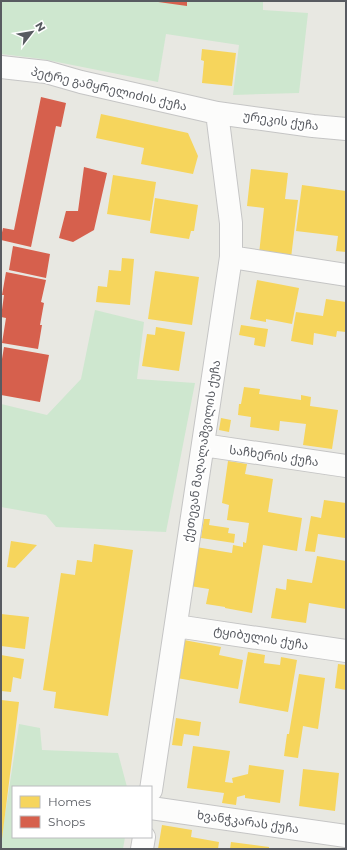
<svg xmlns="http://www.w3.org/2000/svg" width="347" height="850" viewBox="0 0 347 850" font-family="Montserrat,'Noto Sans Georgian',sans-serif">
<rect width="100%" height="100%" fill="#e8e8e2"/>
<path fill="#cee7cf" d="M1,1h262v9l45,3 -9,80 -66,2 6,-50 -73,-11 -8,48 -116,-23 -41,-5z
M95,310l49,12 -7,57 58,4 -29,149 -110,-5 -10,-12 -45,-8v-103l46,11 34,-36z
M19,724l21,4 2,22 76,3 9,34h-114v50h112l-2,12h-122v-8z"/>
<path fill="#f6d55c" d="M202,49l34,4 -4,33 -30,-3 2,-22 -3,-1z
M101,114l87,19 10,23 -5,18 -52,-10 3,-16 -48,-10z
M251,169l37,4 -3,26 13,1 -7,58 -32,-4 5,-46 -17,-2z
M113,175l43,7 -6,39 -43,-7z
M302,185l44,6v61l-10,-1 2,-15 -42,-5z
M155,198l43,7 -4,26h-3l-2,8 -39,-6z
M122,258l12,1 -4,46 -34,-3 2,-16 9,1 2,-17 12,1z
M155,271l44,6 -7,48 -44,-6z
M257,280l42,8 -7,36 -26,-5v3l-16,-3z
M326,299l20,3v30l-9,-1 -1,6 -22,-4 -1,12 -22,-4 5,-29 27,4z
M241,325l27,4 -3,18 -11,-2 1,-7 -16,-3z
M156,327l29,5 -6,39 -37,-5 5,-32 8,1z
M244,387l16,2 -1,5 42,6v-5l10,2 -1,9 28,4 -6,39 -29,-4 3,-21 -26,-3 -1,10 -29,-4 1,-10 -13,-2 1,-11h2z
M221,418l10,2 -2,12 -10,-2z
M228,461l19,3 -2,10 28,5 -5,33 34,6 -5,33 -34,-6 -11,68 -27,-5v-1l-19,-3 3,-15 -19,-3 6,-39 36,6 1,-8 10,2v-5l3,1 3,-20 -22,-3 2,-15 -7,-2z
M324,500l22,3 -1,35 -27,-4 -3,18 -10,-1 6,-35 10,2z
M204,519h6l-1,6 20,3 -1,5 7,1 -1,9 -33,-5z
M11,541l26,4 -22,23 -8,-1z
M94,544l39,6 -25,166 -54,-8 2,-16 -13,-2 18,-117 14,2 2,-15 15,2z
M317,556l29,5v48l-37,-6 -3,20 -35,-5 5,-30 10,2 1,-11 25,4z
M1,614l28,3 -4,32 -24,-3z
M184,640l37,7 -2,8 24,5 -5,29 -61,-11z
M248,652l17,3 -1,8 16,2 1,-8 16,3 -9,52 -49,-9z
M1,655l23,4 -3,20 -8,-2 -2,15 -10,-1z
M338,664l8,1v25l-11,-2z
M299,674l26,4 -7,51 -15,-3 -5,32 -14,-2 3,-22h2z
M1,700l18,2 -17,137h-1z
M176,718l25,4 -2,14 -15,-2 -2,12 -10,-1z
M193,746l37,5 -5,31 8,1 -1,-5 16,-4 1,-9 35,5 -4,33 -35,-5v-3l-8,2 -1,8 -14,-2 2,-10 -37,-5z
M303,769l36,4 -4,38 -36,-5z
M162,825l30,5 -1,7 28,5 -1,7h-60z
M231,842l38,5v2h-39z"/>
<path fill="#d6604d" d="M151,1h36v5z
M41,97l25,6 -5,24 -5,-1 -25,121 -30,-7v-3l2,-9 11,2z
M84,167l23,6 -13,57 -21,12 -14,-4 7,-27h12z
M13,246l37,8 -4,24 -37,-8z
M6,272l40,8 -5,22 3,1 -4,22h2l-4,24 -36,-6 4,-25 -5,-1 3,-22h-2z
M4,347l45,8 -9,47 -39,-7v-30z"/>
<g fill="none" stroke-linecap="round" stroke-linejoin="round">
<defs>
<path id="minor" d="M1,67l45,5 35,10 136,31 96,13 33,3
M231,257l115,18
M203,445l143,21
M176,626l170,25
M151,790l80,-533v-34l-14,-110
M151,808l195,28
M142,849l2,-12"/>
</defs>
<use href="#minor" stroke="#c5c5c5" stroke-width="24"/>
<use href="#minor" stroke="#fcfcfb" stroke-width="22"/>
</g>
<g text-anchor="middle" stroke-width="4" stroke-linejoin="round" paint-order="stroke">
<g font-size="12" fill="#585b61" stroke="#fff">
<text transform="translate(109 89) rotate(13)" y="4">პეტრე გამყრელიძის ქუჩა</text>
<text transform="translate(281 121) rotate(8)" y="4">ურეკის ქუჩა</text>
<text transform="translate(202 451) rotate(-81)" y="4">ქეთევან მაღალაშვილის ქუჩა</text>
<text transform="translate(274 456) rotate(8)" y="4">საჩხერის ქუჩა</text>
<text transform="translate(261 638) rotate(9)" y="4">ტყიბულის ქუჩა</text>
<text transform="translate(248 822) rotate(8)" y="4">ხვანჭკარას ქუჩა</text>
</g>
</g>
<rect width="347" height="850" fill="none" stroke="#585b61" stroke-width="4"/>
<rect x="12" y="786" width="140" height="52" fill="#ffffff" stroke="#bcbdc0"/>
<rect x="20" y="796" width="20" height="12" fill="#f6d55c" stroke="#bcbdc0"/>
<text x="48" y="806" font-size="12" fill="#585b61">Homes</text>
<rect x="20" y="816" width="20" height="12" fill="#d6604d" stroke="#bcbdc0"/>
<text x="48" y="826" font-size="12" fill="#585b61">Shops</text>
<g transform="translate(32 32) rotate(59)" stroke="#ffffff" stroke-width="3" paint-order="stroke">
<path d="M0-3L7 15L0 10L-7 15Z" fill="#585b61"/>
<text y="-6" font-size="11" font-weight="bold" text-anchor="middle" fill="#585b61">N</text>
</g>
</svg>
